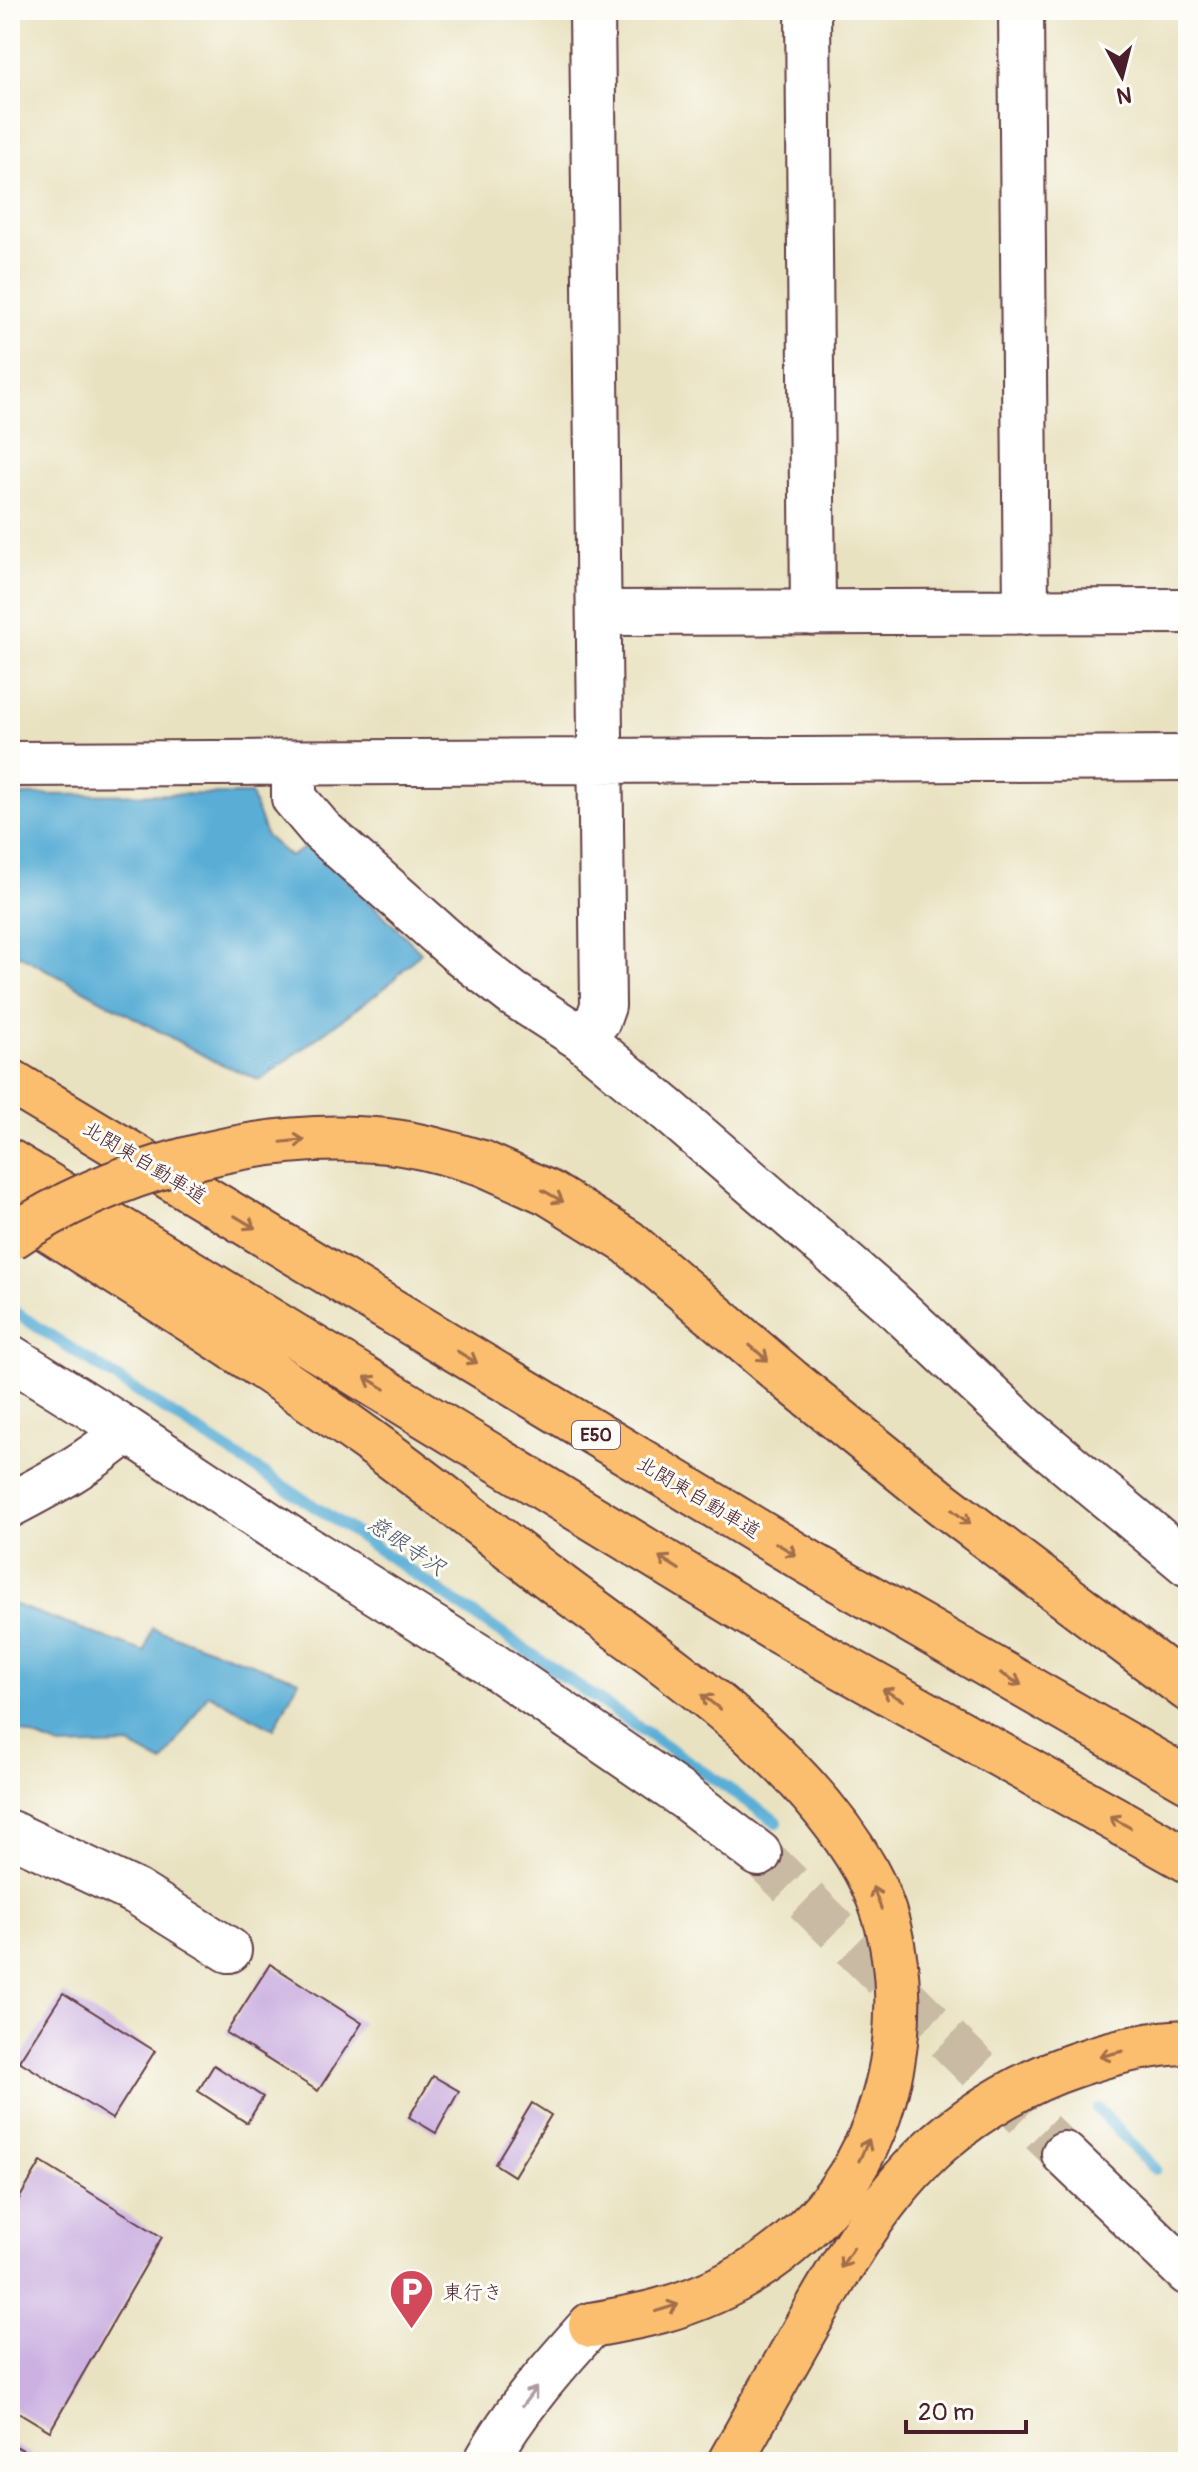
<svg xmlns="http://www.w3.org/2000/svg" width="1198" height="2472" viewBox="0 0 1198 2472" font-family="Pangolin,'Klee One',sans-serif">
<rect width="100%" height="100%" fill="#fdfcf7"/>
<filter id="ink" filterUnits="userSpaceOnUse"><feTurbulence type="fractalNoise" baseFrequency=".0125" numOctaves="2"/><feDisplacementMap in="SourceGraphic" scale="16" xChannelSelector="R" yChannelSelector="G"/><feConvolveMatrix kernelMatrix="1 2 1 2 8 2 1 2 1" color-interpolation-filters="sRGB"/></filter>
<filter id="wash" filterUnits="userSpaceOnUse"><feTurbulence type="fractalNoise" baseFrequency=".006" numOctaves="4" result="noise"/><feDisplacementMap in="SourceGraphic" scale="32" xChannelSelector="R" yChannelSelector="G"/><feGaussianBlur stdDeviation="1.8" result="paint"/><feColorMatrix in="noise" values="0 0 0 0 0 0 0 0 0 0 0 0 0 0 0 0 0 1.4 0 .05"/><feComposite in="paint" operator="in"/></filter>
<g filter="url(#wash)">
<rect width="100%" height="100%" fill="#e9e2c1"/>
<path fill="#5aaed6" stroke="#526680" stroke-width="2" d="M251,794l15,42 24,21 20,-13 111,108 -34,34 -127,94 -48,-20 -202,-110v-155z
M10,1603l135,49 7,-24 147,52 -25,49 -66,-35 -45,69 -33,-18 -70,2 -50,-20z"/>
<g fill="none" stroke-linecap="round" stroke-linejoin="round">
<path stroke="#5aaed6" stroke-width="12" d="M10,1309l333,216 434,297
M1098,2109l57,60"/>
</g>
<g id="blocks">
<path fill="#cbb0e1" d="M270,1964l92,59 -44,68 -92,-58z
M63,1993l92,58 -43,68 -93,-58z
M214,2065l49,32 -16,26 -49,-32z
M433,2076l26,15 -23,42 -27,-16z
M532,2103l19,12 -37,61 -19,-12z
M41,2162l121,75 -112,194 -40,-24v-193z
M10,2443l22,12 -4,7h-18z"/>
</g>
</g>
<g filter="url(#ink)">
<use href="#blocks" fill-opacity="0" stroke="#623c42" stroke-width="2"/>
<g fill="none" stroke-linecap="round" stroke-linejoin="round">
<path stroke="#c9bba3" stroke-width="44" stroke-dasharray="44 22" stroke-linecap="butt" d="M759,1854l305,300"/>
<defs>
<path id="minor" d="M808,10l5,603
M1021,10l5,602
M599,613l589,-2
M10,764l1178,-6
M294,764v34l28,33 137,121 54,42 68,44 88,73 222,192 136,127 161,134
M581,1038l17,-18 5,-14 -11,-996
M10,1357l117,73 164,109 197,123 198,136 73,56
M10,1505c42,-22 81,-43 117,-75
M10,1833l126,59 93,58
M1064,2154l124,119
M486,2462c28,-51 66,-94 105,-137"/>
<path id="highway" d="M10,1081l800,482 378,217
M10,1162l763,466 415,232
M482,1163l67,30 79,49 163,139 152,123 245,185
M10,1205c121,77 244,153 361,237 65,47 128,98 192,146 106,79 236,164 302,281 43,77 40,178 9,259 -37,93 -119,157 -215,183 -22,6 -45,10 -68,14
M730,2462c26,-46 52,-92 78,-138 36,-63 75,-132 131,-181 39,-34 88,-62 136,-78 37,-13 74,-22 113,-23"/>
</defs>
<use href="#minor" stroke="#623c42" stroke-width="48"/>
<use href="#highway" stroke="#623c42" stroke-width="48"/>
<use href="#minor" stroke="#fff" stroke-width="44"/>
<use href="#highway" stroke="#fbbe6e" stroke-width="44"/>
<defs>
<path id="highway-bridge" d="M10,1238c99,-67 245,-108 365,-98 36,2 72,13 107,23"/>
</defs>
<use href="#highway-bridge" stroke="#623c42" stroke-width="48" stroke-linecap="butt"/>
<use href="#highway-bridge" stroke="#fbbe6e" stroke-width="44"/>
</g>
<defs><path id="oneway-shaft" d="M-6 0H5M1.5-3L5.5 0L1.5 3" fill="none" stroke-width="1.6" stroke-linecap="round" stroke-linejoin="round" transform="scale(2)"/></defs>
<g stroke="#a26e4c">
<use href="#oneway-shaft" transform="translate(293 1141) rotate(-6)"/>
<use href="#oneway-shaft" transform="translate(553 1196) rotate(29)"/>
<use href="#oneway-shaft" transform="translate(245 1222) rotate(31)"/>
<use href="#oneway-shaft" transform="translate(759 1353) rotate(40)"/>
<use href="#oneway-shaft" transform="translate(467 1357) rotate(31)"/>
<use href="#oneway-shaft" transform="translate(375 1383) rotate(-149)"/>
<use href="#oneway-shaft" transform="translate(961 1517) rotate(38)"/>
<use href="#oneway-shaft" transform="translate(786 1549) rotate(31)"/>
<use href="#oneway-shaft" transform="translate(669 1563) rotate(-148)"/>
<use href="#oneway-shaft" transform="translate(1011 1679) rotate(30)"/>
<use href="#oneway-shaft" transform="translate(893 1695) rotate(-151)"/>
<use href="#oneway-shaft" transform="translate(711 1702) rotate(-142)"/>
<use href="#oneway-shaft" transform="translate(1120 1822) rotate(-151)"/>
<use href="#oneway-shaft" transform="translate(877 1898) rotate(-111)"/>
<use href="#oneway-shaft" transform="translate(1111 2054) rotate(166)"/>
<use href="#oneway-shaft" transform="translate(864 2150) rotate(-65)"/>
<use href="#oneway-shaft" transform="translate(847 2258) rotate(123)"/>
<use href="#oneway-shaft" transform="translate(667 2308) rotate(-17)"/>
</g>
<use stroke="#ae9aa0" href="#oneway-shaft" transform="translate(529 2397) rotate(-53)"/>
</g>
<defs>
<symbol id="parking-pin" viewBox="-11 -11 22 30"><path d="M0 17L-7.5 6A9.5 9.5 0 1 1 7.5 6Z" fill="#d1495b" stroke="#fdfcf7"/><path d="M-3.5-5.5H1a3.5 3.5 0 0 1 0 7H-1V5.5H-3.5ZM-1-3.4V-.6H.8a1.4 1.4 0 0 0 0-2.8Z" fill="#fff"/></symbol>
</defs>
<g fill-rule="evenodd">
<use href="#parking-pin" x="386" y="2266" width="51" height="69"/>
</g>
<g text-anchor="middle" stroke-width="6" stroke-linejoin="round" paint-order="stroke">
<rect fill="#fdfcf7" stroke="#806168" stroke-width="2" x="572" y="1421" width="48" height="28" rx="6"/>
<g font-size="18" font-weight="bold" fill="#4a1f2b">
<text x="596" y="1441">E50</text>
</g>
<g font-size="20" fill="#4a1f2b" stroke="#fdfcf7">
<text transform="translate(145 1162) rotate(31)" y="7">北関東自動車道</text>
<text transform="translate(699 1497) rotate(31)" y="7">北関東自動車道</text>
</g>
<g font-size="20" fill="#4a1f2b" stroke="#fdfcf7" text-anchor="start">
<text x="443" y="2299">東行き</text>
</g>
<g font-size="22" font-style="italic" fill="#50586f" stroke="#fdfcf7">
<text transform="translate(407 1545) rotate(34)" y="8">慈眼寺沢</text>
</g>
</g>
<rect width="1198" height="2472" fill="none" stroke="#fdfcf7" stroke-width="40"/>
<g transform="translate(1122 76) rotate(173)" stroke="#fdfcf7" stroke-width="6" paint-order="stroke">
<path d="M0-6L14 30L0 20L-14 30Z" fill="#4a1f2b"/>
<text y="-12" font-size="22" font-weight="bold" text-anchor="middle" fill="#4a1f2b">N</text>
</g>
<path d="M906 2420v12h120v-12" fill="none" stroke="#4a1f2b" stroke-width="4"/>
<text x="918" y="2420" font-size="24" fill="#4a1f2b" stroke="#fdfcf7" stroke-width="6" paint-order="stroke">20 m</text>
</svg>
